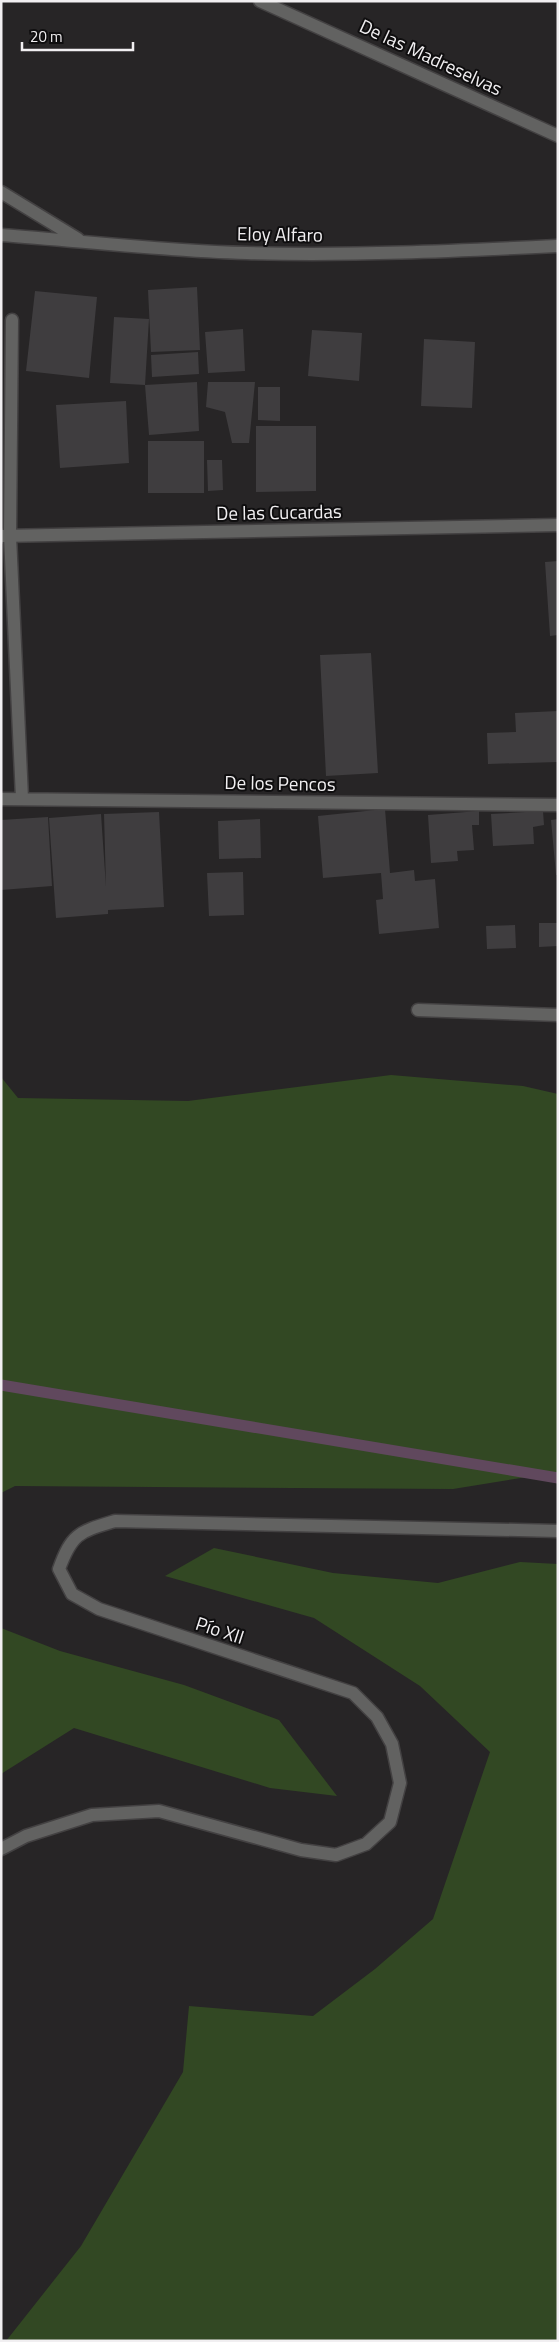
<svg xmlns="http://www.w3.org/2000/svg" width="559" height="2342" viewBox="0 0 559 2342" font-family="'Titillium Web',sans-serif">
<rect width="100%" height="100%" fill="#272526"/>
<path fill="#324823" d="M391,1075l132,11 35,8v378l-105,17 -438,-3 -14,7v-416l17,21 170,3z
M214,1548l119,25 105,10 82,-21 38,2v777h-552l75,-95 102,-174 6,-66 124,10 62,-47 58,-50 57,-167 -70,-66 -106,-68 -149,-42z
M1,1628l59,23 124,34 95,35 58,76 -67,-8 -196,-60 -73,46z"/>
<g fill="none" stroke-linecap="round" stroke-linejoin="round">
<path stroke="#60485d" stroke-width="11" d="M1,1385l557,93"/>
</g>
<path fill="#3f3d3f" d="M197,287l3,63 -49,2 -3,-62z
M35,291l62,6 -8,81 -63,-7z
M114,317l35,2 -4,66 -35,-2z
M243,329l2,42 -37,2 -3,-41z
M312,330l50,3 -3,48 -51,-5z
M424,339l51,3 -3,66 -51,-2z
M198,352l1,22 -47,3 -1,-22z
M197,382l2,49 -50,4 -4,-50z
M208,382h47l-6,61h-17l-7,-31 -19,-5z
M258,387h22v34l-22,-1z
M126,401l3,62 -69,5 -4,-63z
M256,426h60v65l-60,1z
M148,441h56v52h-56z
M207,460h15l1,30 -15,1z
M558,561v74l-8,1 -5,-74z
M371,653l7,120 -52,3 -6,-121z
M558,711v51l-70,2 -1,-31 29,-1 -1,-19z
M385,809l5,64 24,-3 1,11 20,-2 4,49 -60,6 -3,-34 7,-1 -2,-26 -58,5 -5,-62z
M479,811v14h-7l2,25 -17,1 1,10 -27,2 -3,-48z
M543,811l1,14 -11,2 1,17 -41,2 -2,-32z
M159,812l5,95 -56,3v4l-52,4 -7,-100 52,-4 5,73 -2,-73z
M48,817l4,69 -51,4v-70z
M260,819l1,39 -42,1 -1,-38z
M558,819v56h-2l-5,-55z
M243,872l1,43 -35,1 -2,-43z
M539,923h19v23l-19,1z
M515,925l1,23 -29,1 -1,-23z"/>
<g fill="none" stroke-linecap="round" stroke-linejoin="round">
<defs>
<path id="minor" d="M260,1l298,135
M1,192l77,47
M1,235c82,6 164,16 246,18 104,3 207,-2 311,-7
M12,320l-2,216 12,262
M1,536l557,-11
M1,799l557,6
M418,1010l140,5
M1,1849l25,-13 66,-21 67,-4 142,39 35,5 30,-11 24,-22 10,-39 -8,-39 -15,-27 -24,-24 -254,-84 -27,-15 -13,-25c13,-36 20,-37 56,-48l443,10"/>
</defs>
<use href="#minor" stroke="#434142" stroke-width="15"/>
<use href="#minor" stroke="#626261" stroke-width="12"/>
</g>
<g text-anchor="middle" stroke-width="4" stroke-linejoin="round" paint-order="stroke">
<g font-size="19" fill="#f1eff1" stroke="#0f0e0f">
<text transform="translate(431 57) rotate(25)" y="7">De las Madreselvas</text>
<text transform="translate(280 234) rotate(1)" y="7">Eloy Alfaro</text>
<text transform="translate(279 512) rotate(-1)" y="7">De las Cucardas</text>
<text transform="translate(280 783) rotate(1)" y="7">De los Pencos</text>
<text transform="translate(220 1630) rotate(18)" y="7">Pío XII</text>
</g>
</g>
<rect width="559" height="2342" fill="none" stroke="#f1eff1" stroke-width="5"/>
<path d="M22 42v8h111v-8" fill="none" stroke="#f1eff1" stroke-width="2.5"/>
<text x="30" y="42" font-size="15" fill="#f1eff1" stroke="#0f0e0f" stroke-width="4" paint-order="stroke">20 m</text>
</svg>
